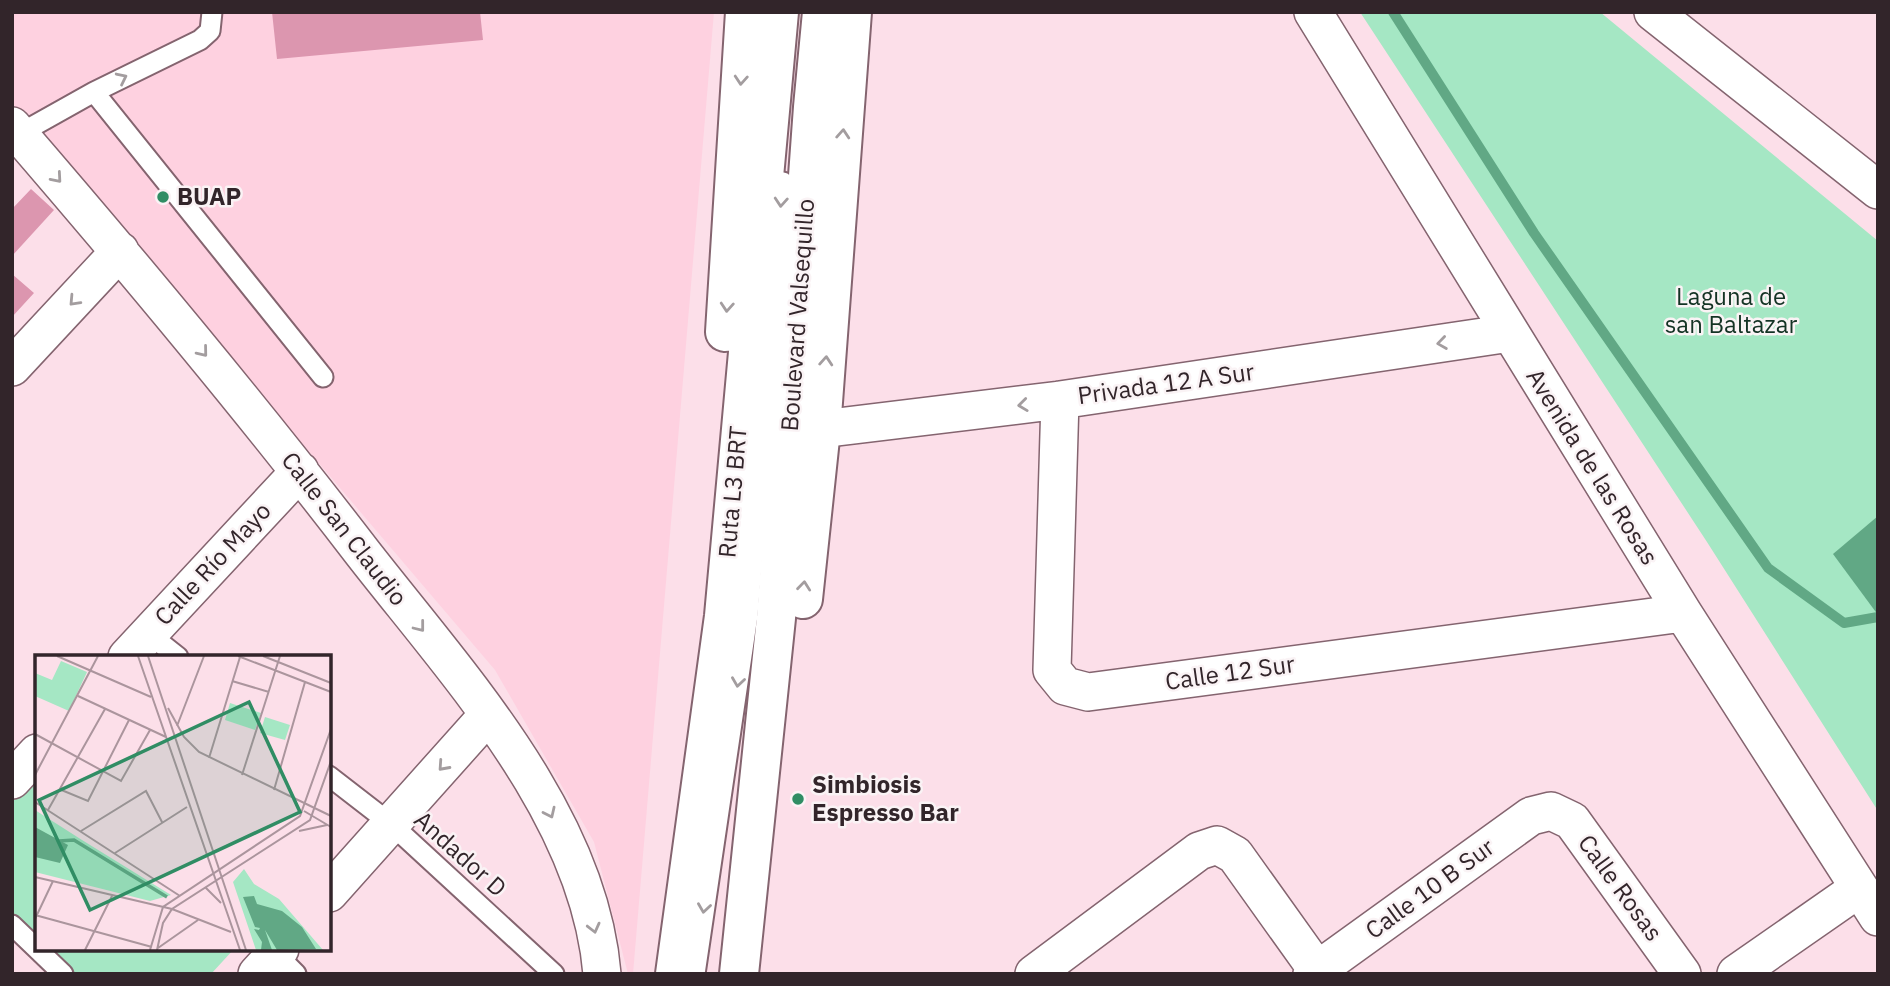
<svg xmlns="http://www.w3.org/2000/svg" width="1890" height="986" viewBox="0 0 1890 986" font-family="'IBM Plex Sans',sans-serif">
<rect width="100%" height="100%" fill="#fcdfe9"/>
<path fill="#fed1e0" d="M12,12h702l-81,962h-5l-34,-132 -99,-172 -483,-567z"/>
<path fill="#a5e7c4" d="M1360,12h240l278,229v570l-171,-269z
M37,774v172l-25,-23v-123z
M40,949h194l-23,25h-145z"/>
<path fill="#61a885" d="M1878,516v99l-45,-61z"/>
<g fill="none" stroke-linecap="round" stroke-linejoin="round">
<path stroke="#61a885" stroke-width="10" d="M1393,12l141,221 234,335 76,55 34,-6"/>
</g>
<path fill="#dc96af" d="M272,12h208l3,28 -206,19z
M31,189l23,21 -42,46v-47z
M12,274l22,19 -22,24z"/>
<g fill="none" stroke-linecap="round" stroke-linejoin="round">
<defs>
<path id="lane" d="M94,92l229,285
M19,134l75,-42 106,-52 10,-9 2,-19
M149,634l29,23
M329,776l62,48 163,150
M12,925l25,24
M37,949l26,25
M276,954l20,20
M695,974l53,-359 35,-433"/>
<path id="street" d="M1313,12l370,601 195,304
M1653,12l225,178
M12,126c120,139 238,280 350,426 94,121 227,262 240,422
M12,367l108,-116
M1060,400l-8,270 13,16 23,6 595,-79
M821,429l239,-29 450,-67
M127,657l173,-186
M12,780l25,-27
M329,893l159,-178
M257,974l23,-25
M1034,974l165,-123 18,-6 18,10 85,119
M1312,974l219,-158 20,-5 21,10 110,153
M1736,974l122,-85"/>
<path id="primary" d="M725,332l20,-320
M803,599l18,-170 31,-417
M675,974l49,-358 55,-604
M739,974l37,-356 37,-511 9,-95"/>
</defs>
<use href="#lane" stroke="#84646f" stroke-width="23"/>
<use href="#street" stroke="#84646f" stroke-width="40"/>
<use href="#primary" stroke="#84646f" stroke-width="42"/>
<use href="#lane" stroke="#fff" stroke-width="19"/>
<use href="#street" stroke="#fff" stroke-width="37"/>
<use href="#primary" stroke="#fff" stroke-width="38"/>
</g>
<defs><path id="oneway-chevron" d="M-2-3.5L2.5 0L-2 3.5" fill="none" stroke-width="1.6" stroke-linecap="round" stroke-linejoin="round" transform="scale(1.75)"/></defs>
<g stroke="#a39d9f">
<use href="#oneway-chevron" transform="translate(122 78) rotate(-26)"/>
<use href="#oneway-chevron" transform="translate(741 80) rotate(94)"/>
<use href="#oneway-chevron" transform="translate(843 134) rotate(-86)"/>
<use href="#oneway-chevron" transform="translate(57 178) rotate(49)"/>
<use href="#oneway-chevron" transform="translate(781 202) rotate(94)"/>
<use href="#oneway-chevron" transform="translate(74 301) rotate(133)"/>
<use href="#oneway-chevron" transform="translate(727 307) rotate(94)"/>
<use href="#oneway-chevron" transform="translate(1442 343) rotate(172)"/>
<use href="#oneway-chevron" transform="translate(203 352) rotate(51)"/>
<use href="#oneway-chevron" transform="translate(826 361) rotate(-86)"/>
<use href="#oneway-chevron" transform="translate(1023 405) rotate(173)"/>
<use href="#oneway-chevron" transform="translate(804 586) rotate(-84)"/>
<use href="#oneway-chevron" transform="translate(420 627) rotate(52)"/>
<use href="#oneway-chevron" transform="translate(738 682) rotate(98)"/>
<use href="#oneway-chevron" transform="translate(443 766) rotate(132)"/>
<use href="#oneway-chevron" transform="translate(550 813) rotate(65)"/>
<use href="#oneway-chevron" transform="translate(704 908) rotate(98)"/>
<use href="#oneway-chevron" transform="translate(594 928) rotate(76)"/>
</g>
<g fill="#308d64" stroke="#faf3f5" stroke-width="2.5">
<circle cx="163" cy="197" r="7"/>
<circle cx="798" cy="799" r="7"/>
</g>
<g text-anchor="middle" stroke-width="5" stroke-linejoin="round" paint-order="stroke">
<g font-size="24" font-weight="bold" fill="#32252a" stroke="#faf3f5" text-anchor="start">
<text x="177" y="205">BUAP</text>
<text x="812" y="793">Simbiosis<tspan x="812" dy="28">Espresso Bar</tspan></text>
</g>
<g font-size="24" fill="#133324" stroke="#faf3f5">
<text x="1731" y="305">Laguna de<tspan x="1731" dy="28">san Baltazar</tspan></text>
</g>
<g font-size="24" fill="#32252a" stroke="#faf3f5">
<text transform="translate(798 315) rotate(-86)" y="8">Boulevard Valsequillo</text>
<text transform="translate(1166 384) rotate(-8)" y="8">Privada 12 A Sur</text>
<text transform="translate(1592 467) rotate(58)" y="8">Avenida de las Rosas</text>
<text transform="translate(733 492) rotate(-85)" y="8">Ruta L3 BRT</text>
<text transform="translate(344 529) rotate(52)" y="8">Calle San Claudio</text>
<text transform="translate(213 564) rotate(-47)" y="8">Calle Río Mayo</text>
<text transform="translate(1230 673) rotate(-8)" y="8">Calle 12 Sur</text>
<text transform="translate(460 854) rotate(42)" y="8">Andador D</text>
<text transform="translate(1620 888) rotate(54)" y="8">Calle Rosas</text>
<text transform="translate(1430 889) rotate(-36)" y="8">Calle 10 B Sur</text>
</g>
</g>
<g transform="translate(35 655)">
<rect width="296" height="296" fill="#fcdfe9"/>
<path d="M26,6l26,11 -18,39 -34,-15v-23l17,7zM195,48l31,10 -6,17 -30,-10zM230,62l25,8 -5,15 -25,-7zM0,155l47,30 89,55 -21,6 -115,-29zM209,214l10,15 25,15 44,51h-67l-23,-68z" fill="#a5e7c4"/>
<path d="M0,172l33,18 -8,18 -25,-6zM219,241l3,8 25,7 20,16 14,22 -39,1 -12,-20 7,20h-11l1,-8 -8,-13 5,1 1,-2 -5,-1 -12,-30z" fill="#61a885"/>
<path fill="none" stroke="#61a885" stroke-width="3.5" d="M24,186l15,-1 93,57"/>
<path fill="none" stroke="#ab959d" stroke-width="2" d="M22,1l94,41M103,1l102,294M113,1l98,294M203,1l93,36M228,1l68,27M197,26l37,11M43,41l88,41M133,53l16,29 15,15 132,64M142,71l27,-70M0,79l86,47 29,-51M174,103l31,-101M0,120l63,-119M207,120l38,-119M24,134l29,12 41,-81M239,135l31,-108M0,147l145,94M13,155l57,-101M269,156l27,16M46,176l65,-40 16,31M264,176l28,-6M80,198l72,-46M0,222l137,32 59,23M171,233l15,15M0,260l117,32M0,264l18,-38M123,293l40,-28M50,295l27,-54M115,295l13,-43 137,-91 31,-87M122,295l6,-27 9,-14 138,-89 21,-59"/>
<path fill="#308d64" fill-opacity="0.15" stroke="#308d64" stroke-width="3.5" d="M214,47l51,110 -210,98 -51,-110z"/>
<rect width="296" height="296" fill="none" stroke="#32252a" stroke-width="3.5"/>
</g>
<rect width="1890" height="986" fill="none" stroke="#32252a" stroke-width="28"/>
</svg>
